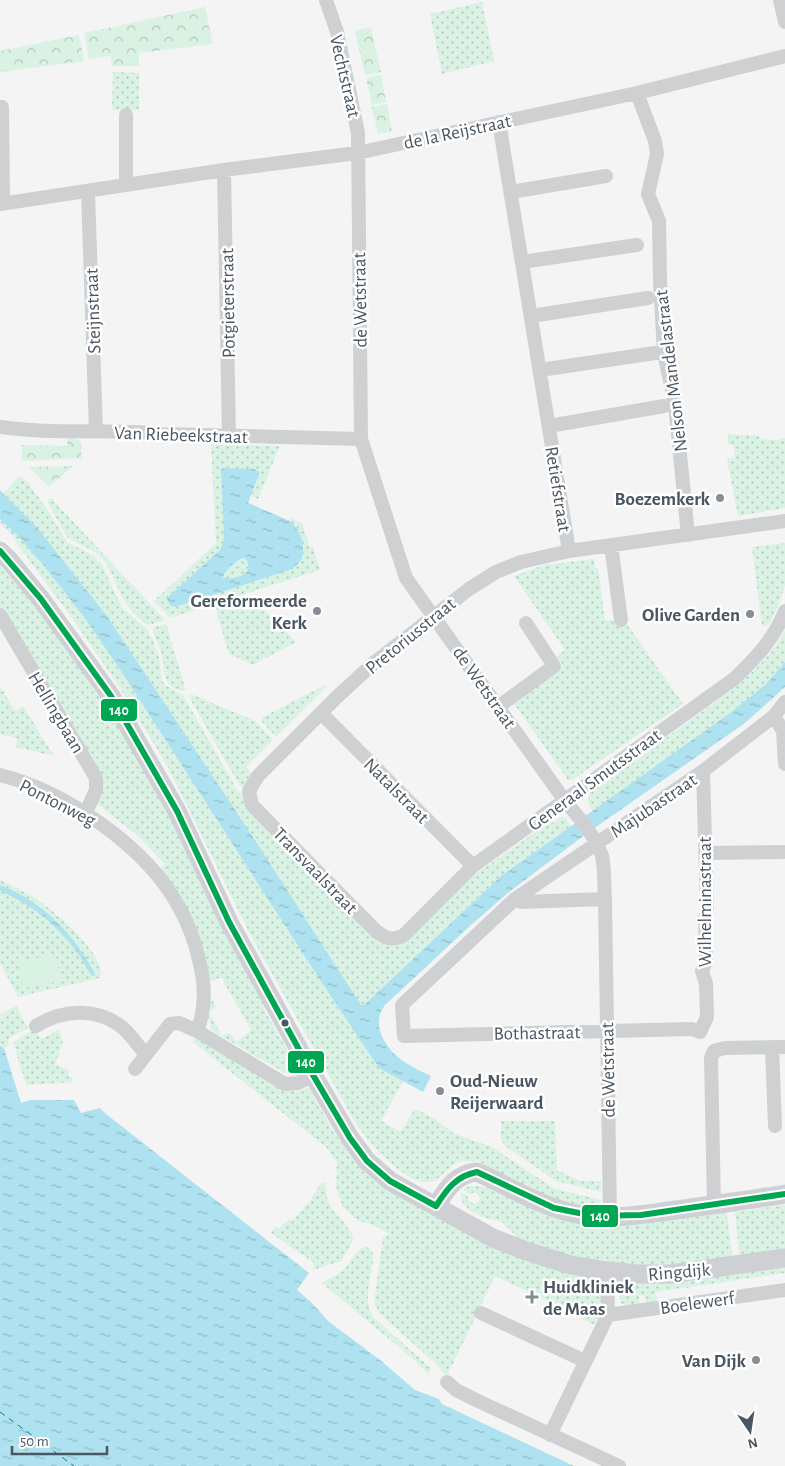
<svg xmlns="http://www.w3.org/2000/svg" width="785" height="1466" viewBox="0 0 785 1466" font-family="'Alegreya Sans',sans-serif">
<defs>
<pattern id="grass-dots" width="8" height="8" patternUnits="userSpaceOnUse" patternTransform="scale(1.25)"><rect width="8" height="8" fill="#d9f2e3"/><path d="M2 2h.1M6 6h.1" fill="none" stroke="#b2c7bb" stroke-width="1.8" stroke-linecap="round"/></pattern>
<pattern id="forest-crowns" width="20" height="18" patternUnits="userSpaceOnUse" patternTransform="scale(1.25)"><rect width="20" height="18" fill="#d9f2e3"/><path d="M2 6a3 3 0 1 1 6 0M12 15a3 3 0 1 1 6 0" fill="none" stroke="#b2c7bb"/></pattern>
<pattern id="water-ripples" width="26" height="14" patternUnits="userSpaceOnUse" patternTransform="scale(1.25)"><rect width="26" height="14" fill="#aee2f0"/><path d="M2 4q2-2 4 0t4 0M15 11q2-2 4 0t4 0" fill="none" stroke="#90bac6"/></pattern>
</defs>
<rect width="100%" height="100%" fill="#f4f4f4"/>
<path fill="url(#grass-dots)" d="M482,2l12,59 -52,13 -12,-60z
M113,72l26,1v37h-27z
M728,434l32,2 1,3 16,1 8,-2v70l-47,8 -11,-57 8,-2 -2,-13 -5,1z
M211,444l68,2v2l-21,51 -7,-3 9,-23 -38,-5 -1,4 3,64 -1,8 -3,6 -51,46 6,11 118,-38 11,-20 -8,-23 -6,-5 1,-3 11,5 8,24h3l7,23 -150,48 -16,-17 62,-58z
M20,476l7,5 24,34 16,27 26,13 9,10 21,44 24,20 5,9 7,19 3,24 3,4 18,10 54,95 6,4 2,9 133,136 29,1 67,-65 77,-54 2,2 8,-6 5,1 5,8 -70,50 -137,129h-3l-97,-151 -72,-106 -188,-255z
M51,498l114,122c-5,1 -14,6 -19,4 -3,-2 -7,-6 -9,-8 -21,-19 -20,-41 -37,-60 -10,-9 -24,-11 -34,-20l-19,-35z
M0,519l20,19 24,28 40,51 37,54 201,312 57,85 24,13 -22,40 20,11 13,-22h4l18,10 19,14 37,13 63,42 46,11 -2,6c-24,8 -101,-32 -122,-46l-2,2c-21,-6 -25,10 -40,18 -24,13 -67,-39 -79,-56l-106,-190 -81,-165 -44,-73 -24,-36 -29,-42 -57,-77 1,-2 -16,-16z
M785,543v42l-5,16 -11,24 -7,1 -10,-79z
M243,558l3,1c9,15 -10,21 -23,20l1,-5 9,-10z
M594,559l1,8 3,2 7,51h8l4,6 10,-2 56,80 -111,76h-4l-55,-78 50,-36 -6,-10 8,-6 -51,-74 30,-11z
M0,563l69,84 83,130 116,229 -4,3 31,54 1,6 -4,4h-7l-74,-43 -1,-10 -4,-1 2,-20 3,-1 5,9 -8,5 14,24 8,-3 6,9 15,-12 -30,-53 -8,4h-4l-50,-110 6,-7 -28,-29 -41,-32 4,-11 -100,-184z
M250,596l46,46 -43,23 -24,-11 -14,-47z
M166,624l20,67c-26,-2 -20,-21 -25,-39 -3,-8 -7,-15 -8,-23l2,-2z
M785,631v31l-20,23 -35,28 -137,98c-6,-7 -6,-11 -2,-20 32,-23 65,-46 97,-69 36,-26 74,-51 97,-91z
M325,685l1,2 -50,50 -15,-16v-3z
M0,686l15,25 8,-5 31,50 -38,-9 1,-9 -17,-4z
M191,694l64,27 18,19 -27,27 6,7 -9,14 -3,-2 -51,-89z
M0,880c13,6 26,12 38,20 17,12 70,56 62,78l-82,19 -18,-34z
M16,1006l12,22 -20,11 1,7 -5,2 -4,-2v-31z
M35,1029l6,10 18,-9 4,11 -8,24 15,5 -2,6 5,2 -1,4 -46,3 -13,-43z
M196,1037l91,53 12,1 10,-3 25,44 22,29 230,113c20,14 17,31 9,51l-13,-6v-2l-87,-41 -48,100 -13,-14 -54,-48 -6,-12 9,-65 6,-3 -15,-9 -16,-4 -16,-15 -6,-20 1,-24 -10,-14 -134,-106z
M501,1121h54l2,49 23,11h21v11l-45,-11 -51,-35 -4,-6z
M326,1183c0,7 0,13 3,20 4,10 26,28 24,36 -2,7 -9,16 -12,22l-28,9 1,-7 -43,-30 4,-6 3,2 12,-10 2,2 18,-20 10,-17z
M469,1186h8l23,4 51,24 175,-5 7,51 -41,6h-84l-84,-22 -22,-22 -20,-5 -14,-8 -6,-7 -1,-9 7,3v4l6,4 4,-2 2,-4 -5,-6 -5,2 -8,-4z
M785,1205v48l-45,6 -5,-47z
M365,1247l4,1 4,5c1,21 -12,44 0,64l58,51 -3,6 -16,-16 -90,-75 -5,7c10,-15 15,-10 26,-20 8,-7 11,-20 22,-23z
M785,1265v8l-129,19 1,10 -11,1 -2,-8 -5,1 1,8 -13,2 -6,-3c-4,-11 -3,-17 7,-23z"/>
<path fill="url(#forest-crowns)" d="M205,7l8,37 -74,9v13h-27l-1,-10 -22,3 -5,-26z
M371,27l10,45 -16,3 -10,-44z
M79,35l5,26 -84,11v-21z
M381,75l5,27 -14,3 -6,-27z
M387,104l5,27 -14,3 -6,-27z
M68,436h8l6,8 -1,12 2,2 -61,3v-16l45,1z
M73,466l-24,21 -20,-20z"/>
<path fill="#d9f2e3" d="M55,954l6,27 -38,7 -5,-26z"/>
<path fill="url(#water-ripples)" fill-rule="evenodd" d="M222,468l32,1 6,3 -12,31 42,18c10,8 17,26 11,39 -2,3 -6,6 -8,9l-118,38 -5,-2 -3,-5 2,-4 51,-46 3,-6 1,-8 -3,-65zM242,558l4,1c9,15 -10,21 -23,19l1,-4 9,-10z
M0,490l39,40 68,86 157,238 97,151h3l137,-129 229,-163 35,-28 20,-23v25l-40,36 -159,111 -77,58 -38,33 -86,80c-16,20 2,46 21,58 8,5 16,9 25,13l-8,16 -44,-24 -57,-85 -201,-312 -37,-54 -40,-51 -24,-28 -20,-19z
M0,885c43,17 74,49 95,89l-1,2 -3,-1c-20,-38 -51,-67 -91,-84z
M0,1046l4,2 17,55 9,-3h44l7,13 19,-5 6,6 203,159 -12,17 14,12 17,19 52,39 35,30 24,9 3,5 132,62h-574z"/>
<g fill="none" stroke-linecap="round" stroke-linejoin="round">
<path stroke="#0c7c9b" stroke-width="1" stroke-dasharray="6 5" stroke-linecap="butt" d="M0,1412l74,54"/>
<path stroke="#ced0d2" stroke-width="14" d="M326,0l11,32 21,101 3,306 45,139 159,223c13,15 31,36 37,55 3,12 2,31 3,43l5,318
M780,0l5,22
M637,93l18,48 2,13 -9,40 11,27 1,59 4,73 11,51 13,131
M2,107l1,96
M499,122l70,429
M224,170l5,266
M126,185v-70
M88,192l8,239
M511,192l95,-16
M0,204l224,-34 133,-17 280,-60 148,-37
M522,262l115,-17
M531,316l117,-18
M540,370l115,-17
M549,426l115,-20
M0,427c54,8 108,1 162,7l199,5
M785,521l-216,30 -48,11 -25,10 -27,17 -94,73 -36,33 -81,81 -9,15 3,14 124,126c11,8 16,10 28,4l69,-69 261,-187c21,-20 41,-41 51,-68
M611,545l10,75
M0,615l96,163v12l-10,22
M498,707l56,-41 -28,-43
M321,713l152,153
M774,716l9,15 2,33
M0,775c65,16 147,72 179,132 9,16 16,35 20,53 6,23 7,49 -2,71
M705,853l80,-1
M515,899l7,3 83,-3
M36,1026c27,-17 61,-19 87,2 9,8 16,19 23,27
M700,1032l-8,-3 -288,7 -2,-31 113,-106 188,-128 71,-55 11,-14
M700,1032l7,-15 -1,-33 -4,-13 4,-10 -1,-42 2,-10 -4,-138
M772,1047l3,79
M714,1051l-3,7 3,147
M714,1051l11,-3 60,-1
M135,1069l35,-45 9,-1 18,8 88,53 13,-1 15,-8
M481,1313l104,48
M608,1315l177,-25
M447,1382l9,8 22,11 141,65
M550,1435l58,-120 -1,-44"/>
<path stroke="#ced0d4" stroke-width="19" d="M0,551l10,10 31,38 70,97 66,115 52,111 84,153 37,63 17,23 23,20 103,57 33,13 45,14 36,6 30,3h33l115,-16
M436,1206c11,-17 19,-32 41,-34 34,15 67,37 105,43 31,5 63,-1 94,-5 36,-5 73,-10 109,-16"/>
<defs>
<path id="bus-1" d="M0,551l41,48 70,97 66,115 52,111 84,153 37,63 17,23 23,20 46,25
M436,1206c11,-17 20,-30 41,-34l77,36 40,8 47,-1 144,-21"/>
</defs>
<use href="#bus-1" stroke="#fff" stroke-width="10"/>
<use href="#bus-1" stroke="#00a651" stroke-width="6"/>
</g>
<g fill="#868d94" stroke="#fff" stroke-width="2">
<circle cx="720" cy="498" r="5"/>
<circle cx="317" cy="611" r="5"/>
<circle cx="750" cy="614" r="5"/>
<circle cx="440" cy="1091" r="5"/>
<path d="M529.5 1289.5h5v5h5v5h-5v5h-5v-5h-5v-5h5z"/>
<circle cx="756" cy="1360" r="5"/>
</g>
<circle fill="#4a5661" stroke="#fff" stroke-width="2" cx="285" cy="1023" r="4.5"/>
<g text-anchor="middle" stroke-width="5" stroke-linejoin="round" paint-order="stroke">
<g font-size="19" fill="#4a5661" stroke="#fff">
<text transform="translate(346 76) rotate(77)" y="7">Vechtstraat</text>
<text transform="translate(457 131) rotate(-12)" y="7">de la Reijstraat</text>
<text transform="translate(359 300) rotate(-91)" y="7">de Wetstraat</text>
<text transform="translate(227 303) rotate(-91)" y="7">Potgieterstraat</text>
<text transform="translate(92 311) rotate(-92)" y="7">Steijnstraat</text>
<text transform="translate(670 371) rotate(-97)" y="7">Nelson Mandelastraat</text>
<text transform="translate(181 434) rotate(2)" y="7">Van Riebeekstraat</text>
<text transform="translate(559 489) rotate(81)" y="7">Retiefstraat</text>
<text transform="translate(410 635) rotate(-39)" y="7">Pretoriusstraat</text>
<text transform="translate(485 687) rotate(55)" y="7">de Wetstraat</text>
<text transform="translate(57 712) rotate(59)" y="7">Hellingbaan</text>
<text transform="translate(594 779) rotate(-36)" y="7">Generaal Smutsstraat</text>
<text transform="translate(397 790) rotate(45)" y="7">Natalstraat</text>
<text transform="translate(58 802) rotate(27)" y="7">Pontonweg</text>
<text transform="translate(653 805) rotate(-34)" y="7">Majubastraat</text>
<text transform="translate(316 870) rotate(46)" y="7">Transvaalstraat</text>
<text transform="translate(704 902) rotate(-90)" y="7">Wilhelminastraat</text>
<text transform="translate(537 1032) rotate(-1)" y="7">Bothastraat</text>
<text transform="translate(607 1070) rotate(-91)" y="7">de Wetstraat</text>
<text transform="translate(679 1271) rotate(-5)" y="7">Ringdijk</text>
<text transform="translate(697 1302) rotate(-8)" y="7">Boelewerf</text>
</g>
<g font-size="19" font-weight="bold" fill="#4a5661" stroke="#fff" text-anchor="end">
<text x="710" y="505">Boezemkerk</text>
<text x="307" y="607">Gereformeerde<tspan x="307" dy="22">Kerk</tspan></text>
<text x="740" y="621">Olive Garden</text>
<text x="450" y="1087" text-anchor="start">Oud-Nieuw<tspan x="450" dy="22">Reijerwaard</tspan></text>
<text x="543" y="1293" text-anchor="start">Huidkliniek<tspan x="543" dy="22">de Maas</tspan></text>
<text x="746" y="1367">Van Dijk</text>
</g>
</g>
<g stroke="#fff" stroke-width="2">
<rect x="100" y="698" width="38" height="24" rx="5" fill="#00a651"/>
<rect x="287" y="1050" width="38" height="24" rx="5" fill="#00a651"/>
<rect x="581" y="1204" width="38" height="24" rx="5" fill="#00a651"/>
</g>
<g font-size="14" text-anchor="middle" font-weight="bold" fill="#fff">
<text x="119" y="715">140</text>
<text x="306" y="1067">140</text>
<text x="600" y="1221">140</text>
</g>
<g transform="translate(750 1431) rotate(167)" stroke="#ffffff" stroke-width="4" paint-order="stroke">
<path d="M0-4L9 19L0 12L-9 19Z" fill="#4a5661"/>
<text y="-8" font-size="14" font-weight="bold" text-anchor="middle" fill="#4a5661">N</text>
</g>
<path d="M12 1446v8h95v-8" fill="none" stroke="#4a5661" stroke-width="2.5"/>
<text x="20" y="1446" font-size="15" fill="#4a5661" stroke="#ffffff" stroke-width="4" paint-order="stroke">50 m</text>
</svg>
